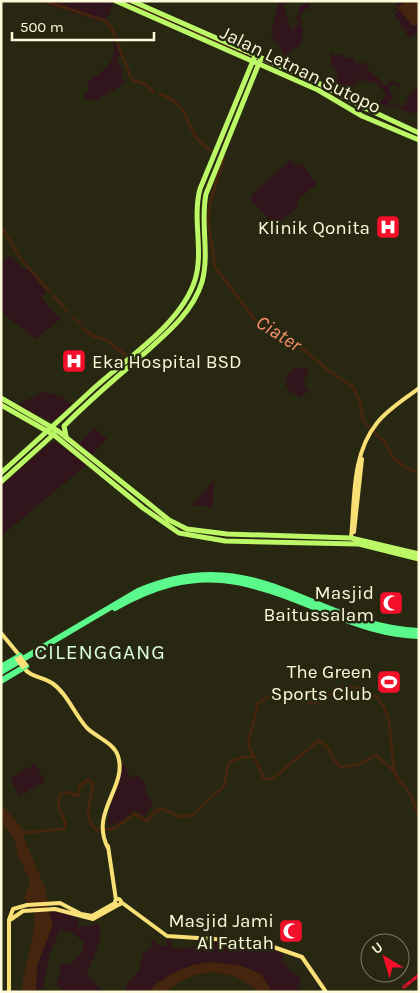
<svg xmlns="http://www.w3.org/2000/svg" width="420" height="993" viewBox="0 0 420 993" font-family="Karla,sans-serif">
<rect width="100%" height="100%" fill="#282711"/>
<path fill="#32151c" d="M36,1h68l9,3 -8,19z
M279,1h11l-7,3 8,25 8,-4 -3,-9 4,-2 -2,-7 9,-4v-2l4,8 -4,-1 -7,8 3,14 -2,15 -17,10 -13,-21z
M399,1h7l-8,6 14,18h7v8l-10,5 -15,-24 5,-4 -1,-1 -5,3z
M114,39l6,16 -4,2 3,4 -5,4 4,-1 4,2v13l3,5 -31,17v-2h-9l-1,2 -1,-1 3,-3 -2,-4h4v-12c16,-11 31,-19 24,-41z
M331,52l5,4 6,-2 6,5 3,-2 6,8 2,-3 5,1 6,7 -25,19 -11,-6 4,-8 -7,-10z
M371,71l14,15 8,-6 7,5 -2,2 -4,-4 -6,6 6,7 -6,9 11,-1 5,5 -1,-4 6,-6 -2,-2 12,-11v26l-10,1 -13,-7 -6,2 -11,-5 7,-9 -11,-13 -4,3 -5,-4 -3,2 -2,-2 -9,8 -2,-2z
M290,160l8,6 3,-3 16,21 -21,17 3,5 -24,20 -25,-27 1,-4z
M11,256l12,13 6,1 18,22 -6,6 19,21 -24,20 -35,-27v-50z
M295,368h10l4,5 -5,4 2,2 -3,4 6,7 -10,8 -4,-5 -2,2 -8,-11 3,-2 -4,-4z
M47,392l16,6 9,8 -20,15 -38,-16c13,-2 20,-12 33,-13z
M93,428l14,10 -15,17 -14,-10z
M56,442l30,23 -85,71v-50l49,-43z
M214,480l-1,27 -21,-2z
M123,762l8,16 6,-2 6,3 5,17 5,7 -8,14 -10,-7 -13,11 -13,5c-3,-22 12,-40 14,-64z
M35,764l10,17 -25,15 -10,-17z
M57,910l12,2 9,7v7h13l6,-3c10,16 -7,36 -10,52l17,17h-41l-7,-8 4,-10 1,-12 10,2 11,-12 2,-10 -13,-10 -11,-2 -11,26 -6,33 -7,3 1,-26 16,-42 -4,-11z
M153,940l6,6h8l-1,-6h4l4,10 33,-6 2,-4 46,2 8,3 2,3 10,3 2,-1 6,5v6l7,10 6,2 5,6 -3,13h-26l-12,-18 -18,-8 -48,-2 -37,19 -9,9h-23l2,-8 12,-13 4,-17 10,-7 -3,-4z"/>
<path fill="#45250d" d="M406,1h13v24h-7l-14,-17z
M1,803l23,28v7l22,52 3,23 4,11 -16,42 -1,26h-14c0,-22 18,-65 11,-81 -2,-5 -6,-9 -9,-13l5,-12v-7l-11,-24 -4,-16 -13,-17z
M210,962l32,4 19,8 11,18h-14c-28,-27 -64,-25 -92,0h-18c17,-17 38,-27 62,-30z"/>
<g fill="none" stroke-linecap="round" stroke-linejoin="round">
<path stroke="#45250d" stroke-width="3" d="M44,1l62,20 6,8 20,51 13,4 9,8
M123,1l52,22
M189,29l59,26
M160,94c38,14 21,41 51,56
M224,158l-14,45 -2,18 7,46 41,54 38,20 34,29 25,17 7,14 3,20 22,21 7,14 13,11 14,6
M1,226l20,33 28,32
M54,296l13,15
M74,318l6,6
M83,328l10,8 13,4 20,15
M254,757l10,22h8l46,-38c15,4 12,21 24,26l18,-3 16,-9 14,12 4,6
M21,833l43,-4 2,-5c-5,-12 -11,-18 -5,-31l5,-1 12,4 2,-10 8,-6 5,4c-1,16 -12,33 4,46l16,-1 22,-15 12,7 8,-10 7,-2 19,8 11,-2 32,-29 5,-24 14,-5h11l-6,-13 10,-41c34,-23 43,5 60,-1 8,-3 16,-11 23,-16 59,3 45,43 54,86 1,8 11,15 15,22 4,7 4,14 9,21"/>
<path stroke="#f9e076" stroke-width="4" d="M354,532l8,-73
M351,538c4,-38 0,-83 26,-115 11,-14 28,-24 42,-35
M1,633l19,23
M23,667c8,11 18,9 29,16 15,10 23,32 35,45 9,9 27,15 31,28 10,31 -29,56 -10,92
M108,846l8,54
M115 902a3 3 0 1 1 6 0a3 3 0 1 1-6 0Z
M121,902l46,34 92,6 43,15 24,35
M10,920l13,-9 32,-2 38,10 25,-14
M9,992v-72l4,-11 14,-4 33,-2 21,11 11,2 23,-13"/>
<path stroke="#bcf866" stroke-width="5" d="M116,1l202,89 44,26 57,24
M132,1l184,81 49,26 54,25
M1,398l57,33 90,72 21,17 18,9 40,5 124,4 68,16
M1,405l53,30 89,73 36,25 46,8 134,3 60,15
M66,436l-2,-10c23,-23 48,-45 73,-66 25,-23 55,-45 65,-78 8,-29 -2,-59 4,-88l55,-136
M1,473c31,-28 62,-56 93,-85 33,-30 87,-64 101,-108 9,-29 -3,-61 5,-91l55,-133
M1,482l53,-48"/>
<path stroke="#5bf88b" stroke-width="6" d="M115,608c83,-47 130,-29 213,5 30,12 58,22 91,23
M1,667l19,-11
M1,672l137,-81c119,-51 174,35 281,40
M1,681l25,-15"/>
<defs>
<path id="rail" d="M404,987l15,-12"/>
</defs>
<use href="#rail" stroke="#f40f2a" stroke-width="3"/>
<use href="#rail" stroke="#282711" stroke-width="1" stroke-dasharray="4" stroke-linecap="butt"/>
<path stroke="#f9e076" stroke-width="4" d="M20,657l6,8
M17,659l6,8"/>
</g>
<defs>
<symbol id="hospital-square" viewBox="-11 -11 22 22"><rect x="-9" y="-9" width="18" height="18" rx="4" fill="#f40f2a" stroke="#282711"/><path d="M-5-5h3v3.5h4V-5h3V5h-3V1.5h-4V5h-3Z" fill="#fff"/></symbol>
<symbol id="mosque-square" viewBox="-11 -11 22 22"><rect x="-9" y="-9" width="18" height="18" rx="4" fill="#f40f2a" stroke="#282711"/><path d="M3.5-4.9A6 6 0 1 0 3.5 4.9A5 5 0 1 1 3.5-4.9Z" fill="#fff"/></symbol>
<symbol id="stadium-square" viewBox="-11 -11 22 22"><rect x="-9" y="-9" width="18" height="18" rx="4" fill="#f40f2a" stroke="#282711"/><path d="M0-5a6.5 5 0 1 0 0 10a6.5 5 0 1 0 0-10ZM-3.5-1.8h7v3.6h-7Z" fill="#fff"/></symbol>
</defs>
<g fill-rule="evenodd">
<use href="#hospital-square" x="374" y="213" width="28" height="28"/>
<use href="#hospital-square" x="60" y="347" width="28" height="28"/>
<use href="#mosque-square" x="377" y="589" width="28" height="28"/>
<use href="#stadium-square" x="375" y="668" width="28" height="28"/>
<use href="#mosque-square" x="277" y="917" width="28" height="28"/>
</g>
<g text-anchor="middle" stroke-width="5" stroke-linejoin="round" paint-order="stroke">
<g font-size="19" fill="#fdfada" stroke="#282711">
<text transform="translate(301 69) rotate(26)" y="7">Jalan Letnan Sutopo</text>
</g>
<g font-size="19" fill="#fdfada" stroke="#282711" text-anchor="end">
<text x="370" y="234">Klinik Qonita</text>
<text x="92" y="368" text-anchor="start">Eka Hospital BSD</text>
<text x="374" y="599">Masjid<tspan x="374" dy="22">Baitussalam</tspan></text>
<text x="372" y="678">The Green<tspan x="372" dy="22">Sports Club</tspan></text>
<text x="274" y="927">Masjid Jami<tspan x="274" dy="22">Al Fattah</tspan></text>
</g>
<g font-size="20" font-style="italic" fill="#f9906d" stroke="#282711">
<text transform="translate(279 333) rotate(33)" y="7">Ciater</text>
</g>
<g font-size="21" letter-spacing="1" fill="#dcfde1" stroke="#282711">
<text x="100" y="659">CILENGGANG</text>
</g>
</g>
<rect width="420" height="993" fill="none" stroke="#fdfada" stroke-width="5"/>
<g transform="translate(385 958) rotate(322)"><circle r="24" fill="#282711" stroke="#7d7b61"/>
<path d="M0-4L9 19L0 12L-9 19Z" fill="#f40f2a"/>
<text y="-8" font-size="14" font-weight="bold" text-anchor="middle" fill="#fdfada">U</text>
</g>
<path d="M12 32v8h142v-8" fill="none" stroke="#fdfada" stroke-width="2.5"/>
<text x="20" y="32" font-size="15" fill="#fdfada" stroke="#282711" stroke-width="4" paint-order="stroke">500 m</text>
</svg>
